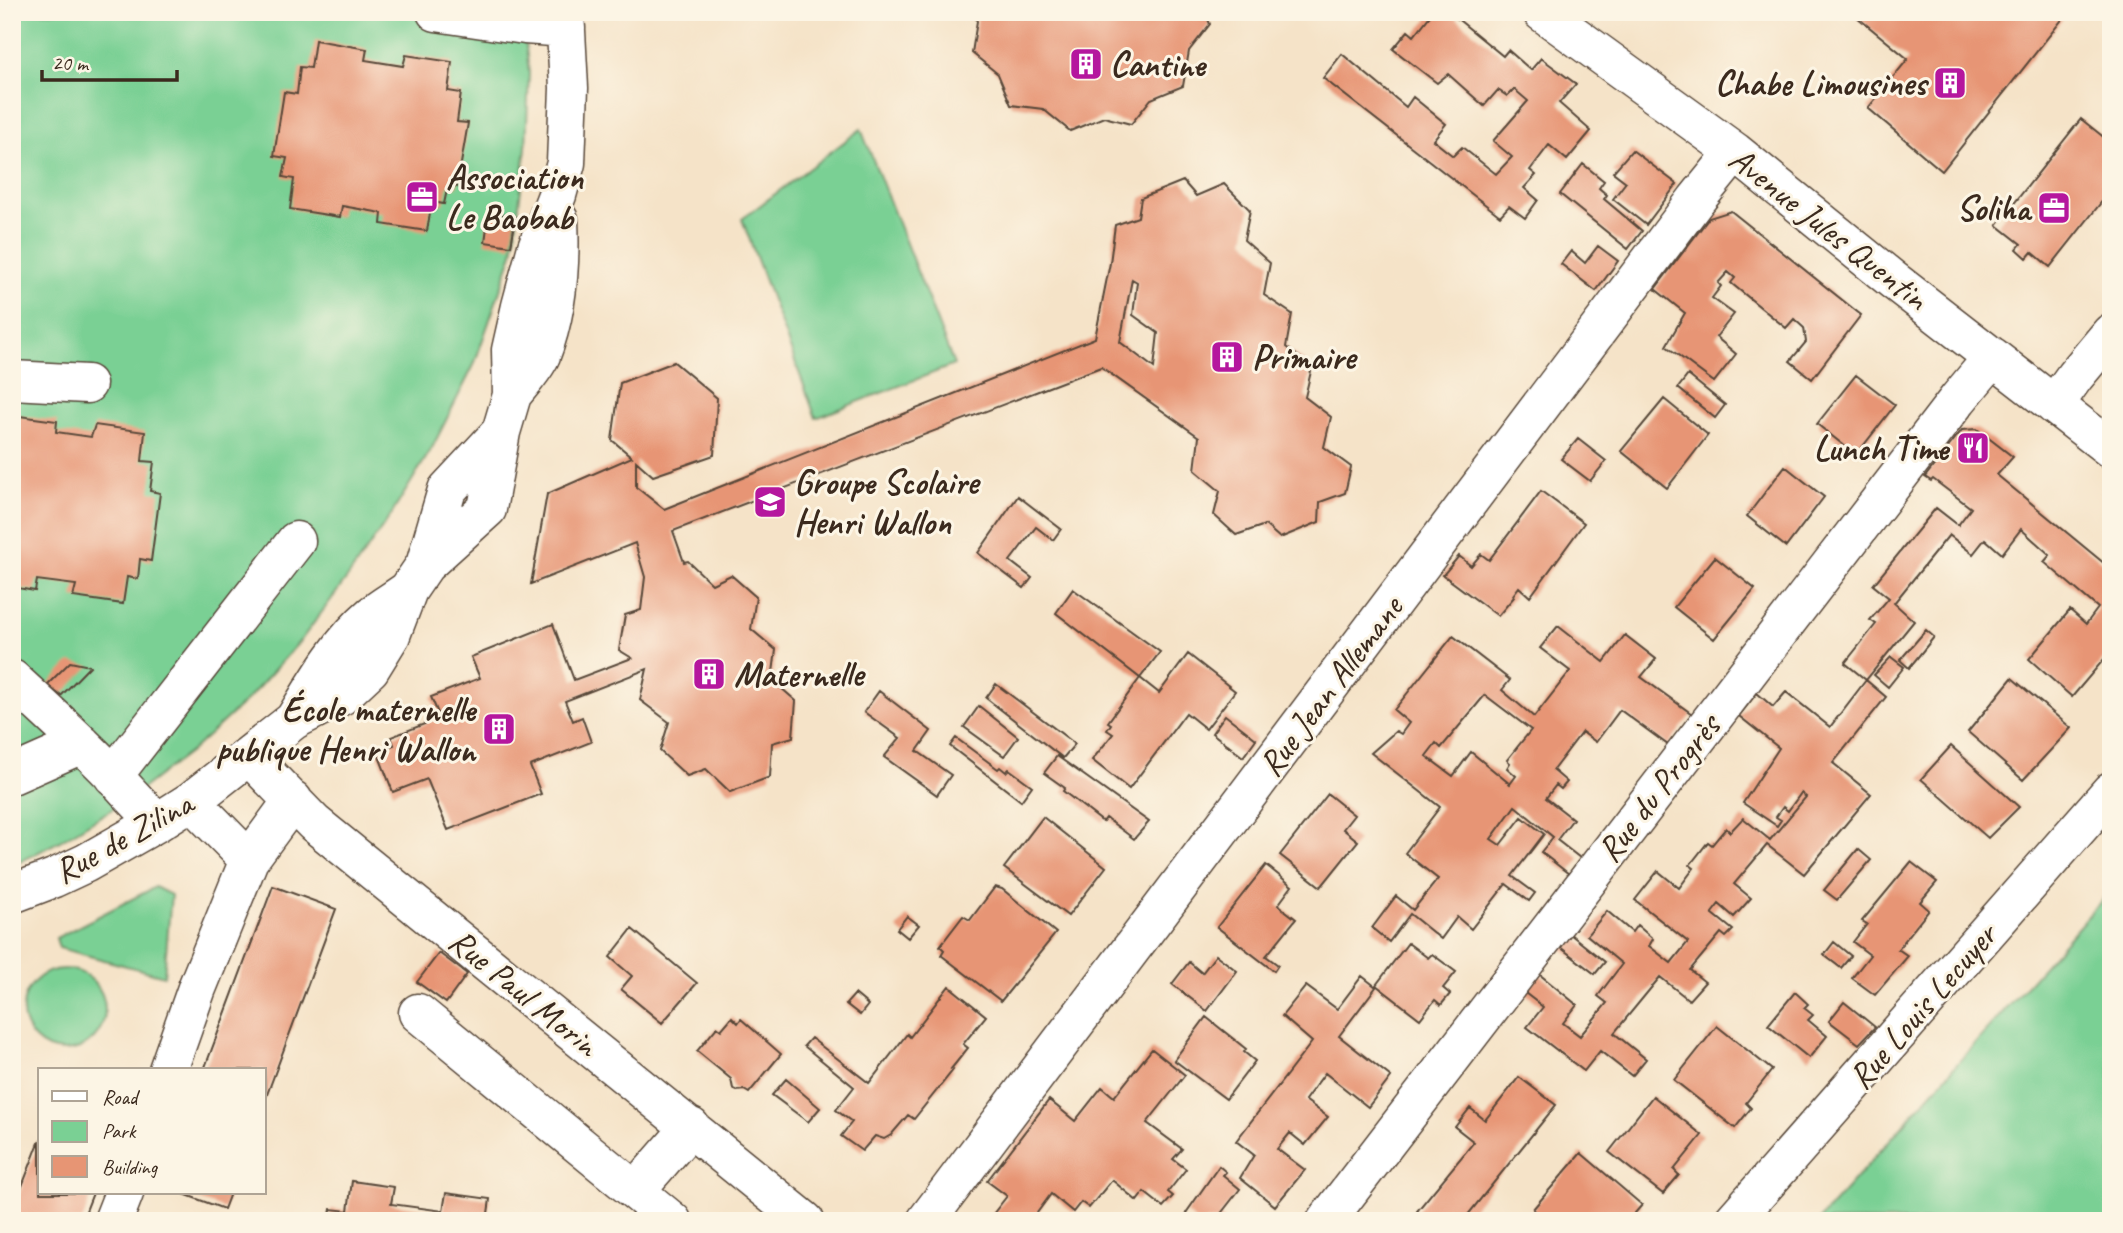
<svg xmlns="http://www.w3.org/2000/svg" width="2123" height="1233" viewBox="0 0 2123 1233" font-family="Caveat,sans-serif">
<rect width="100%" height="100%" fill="#fcf5e5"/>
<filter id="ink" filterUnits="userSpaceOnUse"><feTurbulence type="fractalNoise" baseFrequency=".0143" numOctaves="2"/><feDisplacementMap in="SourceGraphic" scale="14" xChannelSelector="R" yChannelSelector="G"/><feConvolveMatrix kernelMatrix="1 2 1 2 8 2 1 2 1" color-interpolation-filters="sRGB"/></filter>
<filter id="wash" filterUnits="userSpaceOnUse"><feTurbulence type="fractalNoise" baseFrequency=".00686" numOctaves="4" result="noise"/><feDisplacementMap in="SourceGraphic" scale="28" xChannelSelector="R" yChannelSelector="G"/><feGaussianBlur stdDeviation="1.57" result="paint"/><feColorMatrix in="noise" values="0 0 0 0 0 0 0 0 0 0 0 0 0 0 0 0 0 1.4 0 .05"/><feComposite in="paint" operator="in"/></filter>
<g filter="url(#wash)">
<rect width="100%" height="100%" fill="#f5e3c8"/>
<path fill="#7ad094" stroke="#5a7d59" stroke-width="2" d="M12,12h510l7,61 -3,75 -13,105 -39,112 -42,83 -41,67 -43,62 -47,63 -53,59 -58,53 -63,48 -67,41 -48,25z
M861,129l93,236 -138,53 -74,-199z
M155,887l16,8 -7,81 -105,-28 -3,-10z
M2111,890v331h-293z
M23 1010a41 41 0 1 1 82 0a41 41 0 1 1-82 0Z"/>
<g id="blocks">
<path fill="#e79574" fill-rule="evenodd" d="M973,12h232l5,12 -21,27 -6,35 -32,13 -20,25 -27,-7 -34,14 -27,-22 -32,-4 -13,-31 -26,-21 5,-32z
M1433,12h16l54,44 5,-6 23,20 10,-12 35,26 -17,19 32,28 -24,29 -18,-15 -19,25 6,5 -12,13 14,12 -13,18 -16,-12 -9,10 -177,-138 19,-24 64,53 7,-10 33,27 -13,16 20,16 9,-9 34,27 16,-17 -19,-16 35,-40 -14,-12 -7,7 -9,-6 -14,16 -36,-32 -11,9 -44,-34 15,-18 6,5z
M1851,12h217l-126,159 -74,-63 40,-49z
M315,40l52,9 -2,11 38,6 3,-11 46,7 -4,29 13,2 -4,29 11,1 -11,64 -9,-2 -4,19 -12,-2 -5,29 -46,-7 1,-11 -40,-7 -2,11 -50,-8 4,-30 -11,-2 4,-19 -13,-2 10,-64 13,2 3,-27 11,1z
M2081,119l30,24v47l-61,77 -18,-15 -5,6 -10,-9 4,-5 -24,-19z
M1632,150l45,34 -31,41 -33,-26 13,-17 -13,-10z
M1583,164l21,17 -5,7 8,7 -3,4 38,32 -14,18 -68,-55z
M1183,181l13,15 28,-12 26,26 -6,30 26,23 -6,32 28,19 -6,33 26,20 -7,30 26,20 -7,30 27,20 -6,26 -25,9 -1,20 -39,16 -15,-13 -29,10 -22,-20 6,-24 -25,-21 4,-33 -98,-70 -428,164 11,31 4,-1 24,23 19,-9 25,22 -5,32 25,21 -4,30 24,21 -3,36 -21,6 -2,34 -40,15 -24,-23 -19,7 -27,-25 9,-29 -29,-22 7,-31 -82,32 8,20 9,-4 9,25 -61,24 11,28 -93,36 -21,-51 -34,13 -16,-41 17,-6 -3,-8 49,-19 -9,-21 49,-19 -9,-21 82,-33 21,56 58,-22 -13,-8 6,-35 16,-5 4,-33 -10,-34 -104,41 16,-90 85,-37 -20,-17 8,-57 54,-21 43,36 -3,57 -61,21 -17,-15v26l28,22 431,-171 15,-75 5,-38 23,-8 3,-19zM1132,279l5,3 -4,33 25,18 -4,35 -34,-26z
M1731,211l130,104 -49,64 -22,-18 16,-19 -2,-14 -10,-9 -8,9 -55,-45 4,-5 -7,-6 -10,11 3,3 -9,12 22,16 -18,23 20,17 -22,28 -48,-36 19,-33 -30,-24 54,-71z
M489,212l27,5 -5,29 -26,-4z
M1598,246l20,15 -22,30 -35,-27 10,-13 14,12z
M1688,375l37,30 -10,13 -37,-30z
M1856,375l39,30 -39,50 -39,-31z
M1664,399l44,36 -41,53 -46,-37z
M12,415l45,6 -1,11 35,5 4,-12 50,7 -3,29 12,1 -4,29 10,2 -9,68 -11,-2 -2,20 -11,-2 -4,27 -50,-7 3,-12 -39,-5 -2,11 -23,-4z
M1977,429l36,28 -16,18 114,94v82l-39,46 -43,-38 41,-49 16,14 12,-16 -54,-46 6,-7 -29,-26 -19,25 -17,-15 -12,15 -24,-19 -55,68 20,18 -48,59 20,17 -53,66 38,31 -67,80 -37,-29 -33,39 17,14 -17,19 -15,-13 -7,9 21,17 -7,7 -5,-4 -31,37 15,12 -16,18 -29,-23 -46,56 32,26 -14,17 -32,-25 -16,20 -57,-44 16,-20 -18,-14 14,-19 38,31 -14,18 17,13 27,-33 -9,-7 24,-32 -35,-29 20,-24 25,21 5,-7 16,14 -4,7 22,17 17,-21 -53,-42 23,-29 21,17 15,-20 -4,-3 18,-23 4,3 14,-17 4,4 13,-14 27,22 36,-43 -5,-4 -13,18 -5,-4 -7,10 5,3 -4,6 -34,-23 36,-55 -40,-32 18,-23 16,14 13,-15 44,35 36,-47 -21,-17 31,-39 -6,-4 19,-22 -16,-13 63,-77 22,17 13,-17 -38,-29 -2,2 -6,-4 37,-47z
M1578,439l28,22 -16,20 -29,-22z
M1785,466l39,31 -38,50 -39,-31z
M1541,491l43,32 -54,74 -11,-10 -6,8 1,2 -16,19 -55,-41 16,-19 12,10 10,-12 8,6z
M1018,496l43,33 -8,11 -17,-13 -26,34 22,17 -8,10 -46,-35z
M1715,557l40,32 -41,50 -40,-32z
M1073,589l87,63 -20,26 -84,-65z
M1558,626l46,36 21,-27 31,24 -15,18 51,37 -24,31 -48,-35 -24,32 -14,-10 -29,38 14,12 -6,7 -5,-4 -10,13 27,21 -16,21 23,18 -11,16 -28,-22 12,-15 -38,-31 -24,33 9,6 22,-28 22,17 -32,42 23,17 -6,8 -23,-17 -35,45 -14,-12 -16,22 -31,-25 -21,28 -17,-14 24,-32 17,14 25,-31 -33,-26 35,-46 -69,-54 25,-22 5,3 8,-11 -15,-13 59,-74 57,44 -8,10 32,27 36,-46 -30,-23zM1485,695l46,35 -24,30 3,3 -3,5 9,8 -6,8 -39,-32 -18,24 -27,-20 10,-13 5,5z
M1926,630l8,7 -25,31 -9,-8z
M1188,654l47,37 -29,38 -20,-16 -57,76 -37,-29 21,-26 -6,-4 4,-6 -3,-2 32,-44 19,15z
M1891,657l13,10 -16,20 -14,-12z
M70,662l20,4 -29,30 -14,-11z
M2012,678l59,50 -48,52 -55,-48z
M996,684l79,60 -12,14 -77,-60z
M879,691l52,40 -14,20 34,24 -14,20 -53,-38 16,-19 -36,-26z
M979,706l39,31 -14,19 -40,-29z
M1225,715l31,24 -13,18 -31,-24z
M956,738l42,31 2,-2 6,5 3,-3 23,17 -11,15 -71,-55z
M1951,746l68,61 -31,31 -67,-59z
M1057,756l92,66 -15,17 -28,-21 -3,4 -40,-31 2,-3 -21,-15z
M1328,794l26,21 -11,14 15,12 -37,46 -41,-32z
M1043,817l63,50 -38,49 -64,-48z
M1858,849l13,11 -34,40 -13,-10z
M1911,862l26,20 -17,20 9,8 -31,39 10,7 -33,39 -23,-17 18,-23 -17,-13 14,-18 -5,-3z
M1266,865l26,21 -14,19 18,14 -30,37 12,9 -4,6 -57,-44z
M273,886l63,23 -71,191 -1,-30h-60z
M995,887l7,2 54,44 -55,68 -60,-46 3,-5 -4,-4 23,-30 7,4z
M907,916l12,9 -11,13 -11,-9z
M632,929l65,54 -35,40 -41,-34 11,-13 -22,-19z
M1570,934l35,28 -10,12 -35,-27z
M1834,942l17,14 -10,12 -17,-13z
M1408,943l20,15 4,-4 24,18 -13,16 7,6 -9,11 -6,-5 -15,19 -44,-34z
M439,953l28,21 -21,29 -29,-21z
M1216,955l21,16 -30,40 -35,-27 17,-22 13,11z
M1362,976l14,11 -37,49 52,41 -23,30 -43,-34 -20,27 23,17 -23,28 -15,-12 -13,16 28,21 -30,36 -35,-28 14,-23 -18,-14 76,-99 -30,-26 24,-30 31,23z
M949,986l37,30 -23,28 5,4 -17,21 2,1 -39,49 -6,-4 -17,20 -7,4 -9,-3 -13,15 -21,-15 11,-14 -16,-12 18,-23 -50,-41 7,-8 58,45 38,-49 3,3z
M1795,992l13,12 -4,4 9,7 -5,5 19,16 -18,22 -41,-33z
M855,994l13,11 -8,10 -14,-11z
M1844,1002l31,25 -16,17 -30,-23z
M732,1017l6,6 3,-4 40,35 -32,39 -5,-3 -7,1 -4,-2 -2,-10 -34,-28 20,-24 4,3z
M1206,1017l40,32 -2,3 11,9 -29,38 -52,-39z
M1717,1026l55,44 -26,33 5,5 -16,20 -61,-48z
M1152,1049l33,26 -38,48 35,26 -9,10 13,10 -18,23 5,4 -10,11 -19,-15 -7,9 -25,-21 -23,28 -8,-6 -8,10 -22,-18 -20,27h-29l-9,-7 14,-18 -20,-15 62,-81 26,21 27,-34 12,10z
M1519,1077l37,28 -93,116h-33l-13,-10 57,-69 -19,-15 15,-19 15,12z
M786,1079l34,29 -12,14 -36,-27z
M1653,1096l49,39 -28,35 5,5 -16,19 -54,-42z
M40,1140v53h53l-11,28h-70v-9z
M1581,1153l61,52 -14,16h-81l-14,-12z
M1219,1166l7,6 -3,3 17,14 -21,27 6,5h-29l-10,-8z
M352,1181l42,6 -3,17 52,7 3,-18 44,6 -3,22h-158l2,-12 17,2z
M181,1193h49l-6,16z"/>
</g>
</g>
<g filter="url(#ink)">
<use href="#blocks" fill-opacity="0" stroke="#574638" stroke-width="2"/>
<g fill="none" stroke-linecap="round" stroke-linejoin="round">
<defs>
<path id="minor" d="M436,12l89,13 41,3
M1542,12l193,140 158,128 218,169
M12,380l75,4
M512,395c9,-12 23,-26 29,-40 16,-41 20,-91 18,-135
M2054,405l21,-29 36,-43
M425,565l22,-75 54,-58
M12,679c34,31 68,62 100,95 15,17 29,33 46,48
M294,720c22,-36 45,-77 78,-105 11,-9 24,-16 36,-25
M249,756l65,67 491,398
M12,775l70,-31
M113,776l183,-235
M191,801l58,59
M12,894l42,-16 32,-15 72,-41 33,-21 103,-81 47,-24 29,-27 21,-34 17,-45 17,-25 62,-56 14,-77 11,-37 -1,-45 10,-44 16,-59 20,-52 9,-32 3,-75 -4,-76
M418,1013l254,208
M168,1070l29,-82 52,-128 44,-60
M636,1190l55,-63
M113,1221l11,-28
M926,1221l770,-1021 39,-48
M1326,1221l632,-822 35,-42
M1733,1221l378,-430"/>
</defs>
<use href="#minor" stroke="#574638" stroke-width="41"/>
<use href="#minor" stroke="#fff" stroke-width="38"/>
</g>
</g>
<defs>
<symbol id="building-square" viewBox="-11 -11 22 22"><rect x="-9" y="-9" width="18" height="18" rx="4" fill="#b5179e" stroke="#fcf5e5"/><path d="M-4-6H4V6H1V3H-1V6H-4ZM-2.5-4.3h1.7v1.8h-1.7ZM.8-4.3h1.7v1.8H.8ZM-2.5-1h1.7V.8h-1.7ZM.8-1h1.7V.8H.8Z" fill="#fff"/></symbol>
<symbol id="office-square" viewBox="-11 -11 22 22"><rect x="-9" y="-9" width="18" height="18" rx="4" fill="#b5179e" stroke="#fcf5e5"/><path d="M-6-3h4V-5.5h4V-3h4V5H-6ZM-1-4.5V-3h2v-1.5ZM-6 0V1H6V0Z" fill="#fff"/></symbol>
<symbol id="restaurant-square" viewBox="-11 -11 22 22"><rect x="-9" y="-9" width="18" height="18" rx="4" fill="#b5179e" stroke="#fcf5e5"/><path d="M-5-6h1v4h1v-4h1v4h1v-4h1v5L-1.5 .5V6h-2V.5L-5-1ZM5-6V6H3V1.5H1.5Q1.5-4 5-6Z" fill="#fff"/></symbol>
<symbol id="school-square" viewBox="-11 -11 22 22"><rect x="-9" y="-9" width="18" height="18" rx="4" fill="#b5179e" stroke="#fcf5e5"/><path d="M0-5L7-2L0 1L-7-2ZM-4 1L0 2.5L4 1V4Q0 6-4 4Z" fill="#fff"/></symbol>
</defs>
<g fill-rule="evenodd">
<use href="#building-square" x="1067" y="45" width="38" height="38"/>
<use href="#building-square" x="1931" y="64" width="38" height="38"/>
<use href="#office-square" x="403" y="178" width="38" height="38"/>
<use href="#office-square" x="2035" y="189" width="38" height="38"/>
<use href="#building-square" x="1208" y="338" width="38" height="38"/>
<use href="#restaurant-square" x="1954" y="429" width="38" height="38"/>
<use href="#school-square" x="751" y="483" width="38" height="38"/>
<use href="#building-square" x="690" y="655" width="38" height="38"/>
<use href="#building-square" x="480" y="710" width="38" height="38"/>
</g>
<g text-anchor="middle" stroke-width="6" stroke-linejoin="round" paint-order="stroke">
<g font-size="35" font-weight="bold" fill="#3b2a1e" stroke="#fcf5e5" text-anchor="start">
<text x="1110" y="76">Cantine</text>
<text x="1926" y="95" text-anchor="end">Chabe Limousines</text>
<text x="446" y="189">Association<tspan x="446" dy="40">Le Baobab</tspan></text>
<text x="2030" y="220" text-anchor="end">Soliha</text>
<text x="1252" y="369">Primaire</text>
<text x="1948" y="460" text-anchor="end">Lunch Time</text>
<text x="794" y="494">Groupe Scolaire<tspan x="794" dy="40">Henri Wallon</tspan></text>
<text x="734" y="686">Maternelle</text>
<text x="475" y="721" text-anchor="end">École maternelle<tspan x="475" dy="40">publique Henri Wallon</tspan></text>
</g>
<g font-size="35" fill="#3b2a1e" stroke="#fcf5e5">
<text transform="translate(1829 228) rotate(38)" y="12">Avenue Jules Quentin</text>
<text transform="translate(1330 686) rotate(-53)" y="12">Rue Jean Allemane</text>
<text transform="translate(1658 788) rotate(-52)" y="12">Rue du Progrès</text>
<text transform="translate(123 837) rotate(-29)" y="12">Rue de Zilina</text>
<text transform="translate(524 992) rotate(39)" y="12">Rue Paul Morin</text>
<text transform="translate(1922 1006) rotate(-49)" y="12">Rue Louis Lecuyer</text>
</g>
</g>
<rect width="2123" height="1233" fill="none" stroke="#fcf5e5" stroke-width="42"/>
<rect x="38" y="1068" width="228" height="126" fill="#fcf5e5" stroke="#afa495" stroke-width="2"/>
<rect x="52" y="1091" width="35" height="10" fill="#ffffff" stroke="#afa495" stroke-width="2"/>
<text x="102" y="1104" font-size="21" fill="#3b2a1e">Road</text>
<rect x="52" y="1121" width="35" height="21" fill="#7ad094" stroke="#afa495" stroke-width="2"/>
<text x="102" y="1138" font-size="21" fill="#3b2a1e">Park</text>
<rect x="52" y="1156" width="35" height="21" fill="#e79574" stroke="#afa495" stroke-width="2"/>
<text x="102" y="1174" font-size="21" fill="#3b2a1e">Building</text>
<path d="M42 70v10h135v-10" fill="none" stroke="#3b2a1e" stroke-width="3.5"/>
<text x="52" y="70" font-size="21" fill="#3b2a1e" stroke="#fcf5e5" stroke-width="5" paint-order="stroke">20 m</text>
</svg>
